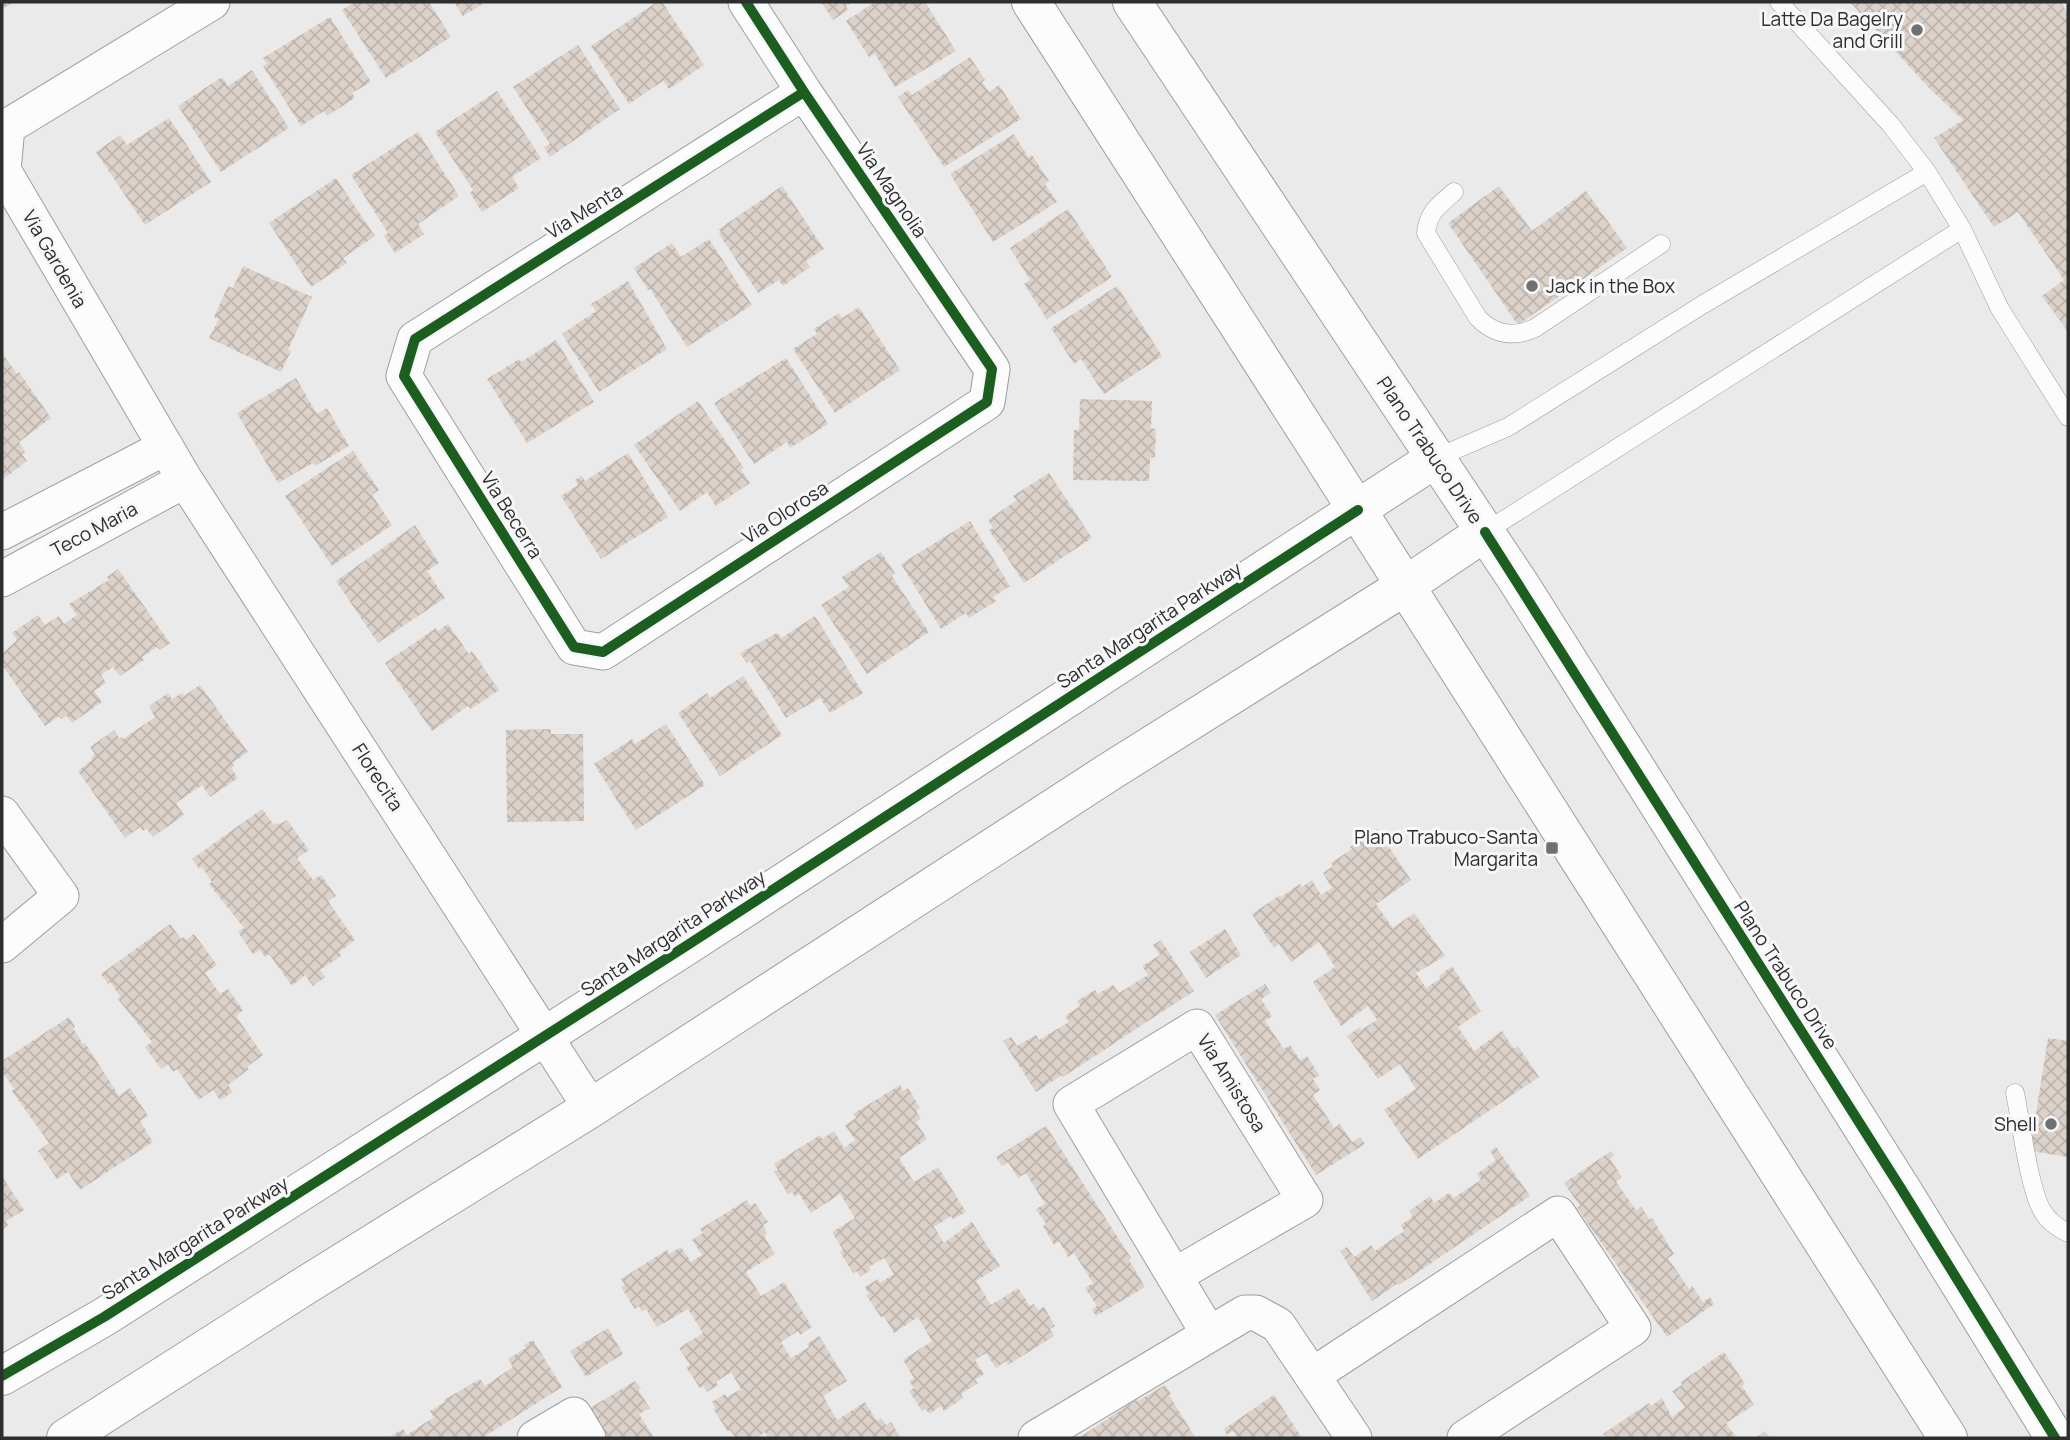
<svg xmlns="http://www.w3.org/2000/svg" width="2070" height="1440" viewBox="0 0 2070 1440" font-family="Manrope,sans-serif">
<defs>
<pattern id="building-cross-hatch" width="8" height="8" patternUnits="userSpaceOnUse" patternTransform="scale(1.75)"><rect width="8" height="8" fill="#dcd2ca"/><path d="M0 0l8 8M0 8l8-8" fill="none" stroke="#bdb5ae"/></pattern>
</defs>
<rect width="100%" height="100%" fill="#eaeaea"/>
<path fill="url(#building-cross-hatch)" d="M2,2h12l-12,7z
M355,2h74l22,35 -65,41 -44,-68z
M454,2h32l-23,14z
M657,2h5l42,63 -35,24 -6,-8 -34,23 -38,-58z
M821,2h32l-7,4 2,4 -15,10z
M875,2h50l31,49 -61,36 -20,-33 -6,3 -23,-36z
M1850,2h211l7,12v318l-26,-36 22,-16 -46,-68 -24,15 -60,-89 29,-18 -32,-30z
M330,17l41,65 -19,11 3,5 -28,18 -3,-5 -23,15 -38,-60 4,-2 -4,-6z
M578,45l42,64 -70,48 -6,-10 6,-3 -37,-57z
M970,57l15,23 -3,2 7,10 10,-7 22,34 -77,48 -46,-70 10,-7 4,5z
M252,70l37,58 -68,44 -43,-66 44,-29 6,9z
M497,91l44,67 -29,19 7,11 -37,24 -12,-19 3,-3 -38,-58z
M169,118l42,64 -66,43 -49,-73 24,-17 7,10z
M418,132l41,64 -41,28 6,10 -29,19 -11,-17 4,-3 -37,-58z
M1014,134l14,23 4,-2 17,26 -4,3 12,18 -64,40 -43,-68z
M336,178l39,58 -32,22 4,5 -36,24 -42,-64z
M782,186l42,63 -18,12 4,6 -27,19 -4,-6 -21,13 -39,-59 2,-2 -2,-3z
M1499,186l33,45 54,-40 41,57 -109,77 -70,-102z
M1068,209l44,68 -65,42 -23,-35 6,-4 -20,-32z
M709,239l43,66 -65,42 -37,-58 -2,1 -14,-22 38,-25 9,14z
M243,266l69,31 -24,53 3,1 -10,21 -72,-34 10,-19 -5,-2 14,-31 5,2z
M628,281l39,68 -68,43 -37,-58 34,-23 -5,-7z
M1117,286l45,70 -58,38 -23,-35 -7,5 -23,-36z
M859,307l41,63 -65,43 -42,-64 24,-15 -3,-5 25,-16 3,5z
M556,340l38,62 -67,41 -40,-64 32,-20 2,3z
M2,353l15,21 2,-2 32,46 -32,24 6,10 -3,2 5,7 -25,19z
M786,358l42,66 -38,24 -3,-6 -33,22 -40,-61z
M296,378l21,36 10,-6 22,38 -34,20 -2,-3 -35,20 -41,-70z
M1080,399l72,2 -1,27 5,1 -1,28 -5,1 -1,23 -76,-1 1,-50h5z
M698,401l46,67 -3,2 9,13 -34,23 -9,-14 -27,19 -46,-66z
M353,451l26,39 -7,5 20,30 -60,41 -47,-70z
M628,453l40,64 -67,42 -40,-63 17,-11 -3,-5 7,-4 3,5z
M1049,473l43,65 -68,45 -35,-53 4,-2 -5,-8 29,-20 -4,-4z
M970,521l40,65 -17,11 3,4 -27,17 -3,-5 -25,16 -40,-65z
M415,525l24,38 -12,8 18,27 -67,45 -42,-62z
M881,552l14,21 -3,3 37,56 -62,42 -46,-69 28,-18 -7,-10z
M118,569l52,74 -10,7 -3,-3 -15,10 2,3 -24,16 -7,-9 -12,8 5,8 -12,8 8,11 -30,21 -5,-7 -6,3 -2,-3 -14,10 -43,-61v-11l15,-14 -5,-7 26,-18 7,10 14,-9 5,8 13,-9 -8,-11 40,-24 -2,-3z
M815,616l48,77 -33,20 -10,-15 -34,20 -36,-57 -3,2 -7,-10 37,-20 4,5z
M448,624l21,30 3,-3 27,39 -28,19 -3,-3 -36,25 -47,-68 51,-35 2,3z
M743,676l39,59 -62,41 -42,-63 29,-20 3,5z
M200,685l48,67 -16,11 2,3 -3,2 7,10 -28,19 -8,-12 -26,18 8,12 -31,22 -7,-9 -3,3 -3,-4 -15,11 -47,-67 14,-11 -1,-2 4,-4 -5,-7 24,-17 6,9 1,-2 2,2 32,-22 -6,-11 19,-13 4,6 10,-6 2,3z
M666,724l39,61 -69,45 -42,-66 38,-25 3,5z
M551,729v5h32l1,87 -77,1 -1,-92z
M262,809l12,16 2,-2 2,2 9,-5 22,30 -12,8 16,22 8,-5 15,21 -8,5 27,39 -16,12 2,4 -21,14 5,7 -12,9 -8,-11 -13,11 -23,-32 -4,3 -5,-7 -7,4 -15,-22 6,-4 -35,-44 3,-2 -10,-15 -3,2 -7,-10z
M1377,829l34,51 -35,24 17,24 21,-15 31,43 -29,17 10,15 15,-10 -2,-2 13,-10 29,45 -23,16 16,24 28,-20 12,18 4,-3 21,31 -121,82 -34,-49 32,-21 -16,-25 -22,15 -31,-43 13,-9 1,3 16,-10 -9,-14 -27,20 -28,-44 22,-15 -16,-25 -28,20 -12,-18 -5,4 -22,-34 28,-19 1,2 19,-13 2,3 10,-7 9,15 11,-7 -9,-15 10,-7 -2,-3 21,-14 -2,-2z
M170,924l11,15 3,-2 2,3 8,-6 23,31 -12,8 15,21 8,-5 15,21 -7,6 27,39 -16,12 2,2 -21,16 5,7 -13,8 -7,-10 -14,10 -22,-31 -4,3 -5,-8 -7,5 -16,-22 7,-5 -34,-43 2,-3 -10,-14 -2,2 -7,-10z
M1225,929l16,26 -35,23 -16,-26z
M1161,940l33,51 -131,86 -1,-2 -26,17 -33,-51 8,-4 6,9 19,-11 3,5 30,-18 -4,-6 15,-10 -3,-5 18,-11 3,4 15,-9 6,8 29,-18 -6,-9 18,-11 -7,-10z
M1265,984l6,9 -10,6 11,17 -7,5 19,28 6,-4 10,15 7,-4 12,19 -6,4 7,11 -7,5 21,33 6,-4 12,18 8,-5 5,7 -49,31 -101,-160z
M69,1017l6,10 -2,1 10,16 2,-1 34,53 11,-8 18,28 -8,5 13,21 -73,48 -12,-18 -11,7 -19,-28 11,-8 -37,-52 2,-2 -10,-15 -2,2v-15z
M2048,1038l20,3v116l-38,-6z
M900,1085l3,6 5,-3 12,20 -4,3 5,8 -5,3 11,17 -28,19 15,24 24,-15 28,45 -13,7 -2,-3 -17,11 10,16 28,-21 28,44 -24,15 15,24 27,-17 12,18 4,-2 4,6 6,-3 11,19 -5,3 4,7 -46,29 -2,-4 -10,7 -10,-15 -11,7 9,14 -9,6 3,3 -17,11 2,4 -19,13 -3,-5 -12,8 -3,-5 -4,2 -13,-20 5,-3 -5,-7 5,-3 -11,-18 29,-19 -14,-24 -24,16 -10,-17 -3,1 -15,-22 3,-1 -4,-7 13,-8 2,4 14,-9 -10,-16 -15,9 2,3 -11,7 -3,-6 -4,2 -13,-21 3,-2 -11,-18 23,-14 -15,-24 -29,19 -12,-19 -4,3 -3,-5 -4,2 -14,-22 4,-2 -4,-6 46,-29 2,4 12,-8 10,17 11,-8 -10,-15 11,-7 -3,-4z
M1046,1126l85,132 -2,2 16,27 -49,29 -4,-7 5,-3 -12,-18 8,-5 -19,-30 -6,4 -9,-16 -5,4 -11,-19 3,-2 -10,-15 9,-5 -19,-31 -8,5 -10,-16 -6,4 -6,-9z
M1496,1147l34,49 -131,89 -2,-1 -25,17 -32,-50 7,-4 7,10 17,-12 4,6 29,-20 -3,-6 12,-9 -4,-5 21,-15 4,7 15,-10 4,5 28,-18 -4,-6 19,-14 -6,-9z
M1611,1151l3,4 -4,4 12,18 -6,5 20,28 5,-3 9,13 2,-2 22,36 -6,4 21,31 3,-3 11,16 7,-5 4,7 -47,33 -90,-129 3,-2 -16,-23z
M2,1176l22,34 -18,11 2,4 -6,5z
M747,1200l3,6 5,-3 13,19 -5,3 4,8 -3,3 11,18 -29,18 15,24 23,-14 28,45 -12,8 -2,-4 -17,11 10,16 18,-11 -2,-3 12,-8 28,45 -24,15 14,24 28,-18 12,19 4,-3 5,7 5,-3 10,16h-133l-3,-6 -9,6h-20l-6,-8 -2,2 -14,-22 1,-2 -3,-6 13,-8 2,3 14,-8 -10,-17 -15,10 2,3 -11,7 -4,-6 -3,2 -14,-21 4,-2 -11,-17 24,-15 -15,-24 -31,18 -11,-18 -4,3 -3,-6 -4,3 -14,-22 4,-2 -4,-6 46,-29 2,4 12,-7 10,15 11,-7 -10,-15 11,-7 -3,-4z
M608,1328l15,26 -37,23 -16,-26z
M533,1340l29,47 -80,51h-94l15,-9 4,6 27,-18 -4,-6 15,-9 -1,-2 36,-21 5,7 28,-19 -5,-8 18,-11 -2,-3z
M1724,1352l21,32 -3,2 12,19 -28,18 11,15h-130l-4,-4 46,-31 2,3 11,-8 10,19 13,-10 -13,-16 10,-6 -1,-3z
M635,1381l6,7 -3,2 12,18 -11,6 15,24h-53l-16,-27z
M1165,1385l6,9 -2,1 26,42 -2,1h-114l58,-39 1,2z
M1274,1395l28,43h-64l-5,-7 -6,4 -3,-6z
M1765,1431l5,7h-15z"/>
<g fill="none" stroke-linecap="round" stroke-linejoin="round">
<defs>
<path id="lane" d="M1779,2l111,122 37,48 35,57 38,80 68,108
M1454,192c-15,13 -26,20 -28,41l52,85c17,17 35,20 57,10l126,-84
M1436,458l72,-31 194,-122 225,-133
M1485,532l477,-303
M2015,1093c6,29 14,97 28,119 6,10 15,16 25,21"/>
<path id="street" d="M212,2l-205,125 -4,43 182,310 406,628
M746,2l58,90 188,277 -5,33 -384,250 -29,-5 -170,-271 11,-37 389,-247
M2,532l164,-85
M2,579l183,-99
M2,814l59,82 -59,49
M1174,1276l131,-76 -108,-173 -126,77 138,230
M1313,1375l245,-161 75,114 -168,110
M535,1438l39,-23 14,23
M1036,1438l209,-125h11l22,12 76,113"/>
<path id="secondary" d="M1031,2l291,453 626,983
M1132,2l387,581 383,607 153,248
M2,1376l102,-59 579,-369 753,-490
M66,1438l240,-153 285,-177 518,-336 296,-186 80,-54"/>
</defs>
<use href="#lane" stroke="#9e9e9e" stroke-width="19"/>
<use href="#street" stroke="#9e9e9e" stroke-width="37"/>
<use href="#secondary" stroke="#9e9e9e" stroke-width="40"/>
<use href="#lane" stroke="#fcfcfc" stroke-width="18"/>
<use href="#street" stroke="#fcfcfc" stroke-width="35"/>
<use href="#secondary" stroke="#fcfcfc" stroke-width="38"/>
<defs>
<path id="cycleway" d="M746,2l58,90 188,277 -5,33 -384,250 -29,-5 -170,-271 11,-37 389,-247
M1485,532l417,658 153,248
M2,1376l102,-59 579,-369 675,-438"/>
</defs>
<use href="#cycleway" stroke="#f7f7f9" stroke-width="15"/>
<use href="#cycleway" stroke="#1b5e20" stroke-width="10"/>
</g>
<g fill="#6f7070" stroke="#f7f7f9" stroke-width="2.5">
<circle cx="1917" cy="30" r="7"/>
<circle cx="1532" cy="286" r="7"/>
<rect x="1545" y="841" width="14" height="14" rx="3.5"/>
<circle cx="2051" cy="1124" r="7"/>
</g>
<g text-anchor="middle" stroke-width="6" stroke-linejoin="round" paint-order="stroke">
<g font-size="19" fill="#2d2e2e" stroke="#f7f7f9" text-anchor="end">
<text x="1903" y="26">Latte Da Bagelry<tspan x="1903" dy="22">and Grill</tspan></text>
<text x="1546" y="293" text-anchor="start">Jack in the Box</text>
<text x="1538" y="844">Plano Trabuco-Santa<tspan x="1538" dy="22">Margarita</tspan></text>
<text x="2037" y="1131">Shell</text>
</g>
<g font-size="19" fill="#2d2e2e" stroke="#f7f7f9">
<text transform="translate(892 190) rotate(56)" y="7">Via Magnolia</text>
<text transform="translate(584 211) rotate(-32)" y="7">Via Menta</text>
<text transform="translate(55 259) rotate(60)" y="7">Via Gardenia</text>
<text transform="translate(1430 450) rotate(56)" y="7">Plano Trabuco Drive</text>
<text transform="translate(785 512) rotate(-33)" y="7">Via Olorosa</text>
<text transform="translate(512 515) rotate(58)" y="7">Via Becerra</text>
<text transform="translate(94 529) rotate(-28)" y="7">Teco Maria</text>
<text transform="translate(1149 625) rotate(-33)" y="7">Santa Margarita Parkway</text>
<text transform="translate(378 777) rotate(57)" y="7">Florecita</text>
<text transform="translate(673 933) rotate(-33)" y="7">Santa Margarita Parkway</text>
<text transform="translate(1786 975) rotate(57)" y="7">Plano Trabuco Drive</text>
<text transform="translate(1232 1083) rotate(58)" y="7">Via Amistosa</text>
<text transform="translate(195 1238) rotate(-32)" y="7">Santa Margarita Parkway</text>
</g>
</g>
<rect width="2070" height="1440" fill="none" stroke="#2d2e2e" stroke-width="7"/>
</svg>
